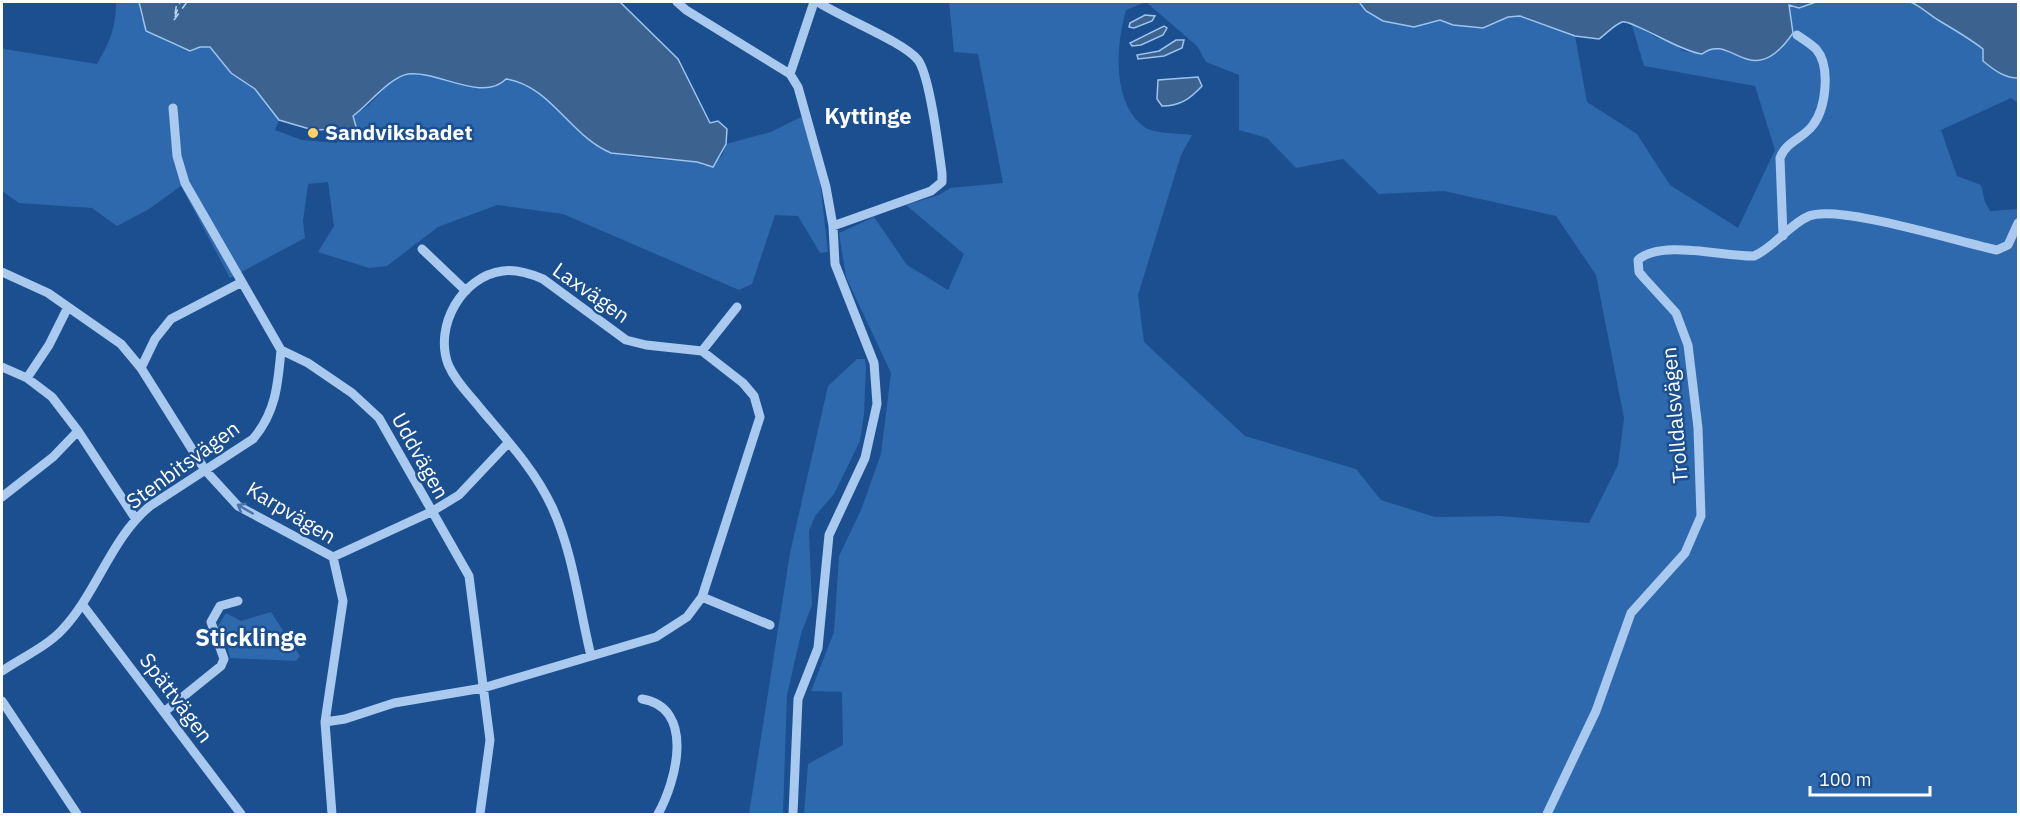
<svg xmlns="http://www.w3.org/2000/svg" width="2020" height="816" viewBox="0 0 2020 816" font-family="'IBM Plex Sans',sans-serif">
<rect width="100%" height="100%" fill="#1b4f8f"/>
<path fill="#2e69ad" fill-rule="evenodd" d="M116,2h23l2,15 17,20 21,10h31l21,26 24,16 24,31 -4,10 27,10 35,3c4,-8 8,-16 14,-24 4,-6 12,-9 18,-14 11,-11 23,-28 40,-31 28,-3 75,28 97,5 45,7 63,56 103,73 15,6 70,9 88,10l7,4 18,-10 4,-12 45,-12 32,-16 17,65 8,71 -8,1 -22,-37 -23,-1 -23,69 -13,6 -176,-76 -66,-9 -59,22 -51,39 -18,2 -51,-16 16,-26 -6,-44 -20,2 -5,37 2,17 -75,40 -49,-92 -32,23 -32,17 -25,-18 -73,-5 -17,-12v-146l2,4 93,15c13,-22 19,-37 19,-62z
M949,2h410l7,9 18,10 30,6 26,-7 13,5 30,3 25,-11 12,-1 55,20 12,66 50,32 33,51 68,43 37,-78 -20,-64 -111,-20 -13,-44 26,16 14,3 12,10 19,3c14,-11 17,-5 31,0 16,5 35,1 49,-5l7,-45 10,4 17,-6h94c11,4 18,12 28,18 15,9 31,18 45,29v12c11,9 21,17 35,17v25l-7,-5 -70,32 16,46 24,9 4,17 5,9 28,-2 -2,28h2v577h-1214l4,-50 35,-19 -1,-53 -31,-1 23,-59 5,-76 22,-46 20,-56 10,-81 -45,-96 -7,-44 35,-16 33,48 41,25 16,-36 -58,-49 33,-10 11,-7 53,-5 -25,-129 -24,-2zM1146,2l51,44 9,16 33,13v55l28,8 29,30 47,-9 36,35 65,-3 112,25 40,59 28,143 -6,47 -29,58 -90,-7 -64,1 -54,-17 -25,-31 -111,-33 -101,-94 -6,-47 43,-140 11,-20c-13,-2 -36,-1 -46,-7 -35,-24 -30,-83 -20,-118z
M857,359h8l1,8 -2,47 -4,27 -26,53 -19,22 -6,15 3,74 -11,29 -14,61 -4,119h-34l41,-261 38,-167z
M271,612l29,44 -4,5 -66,-3 -3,-15 -10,-15 9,-15 15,8z"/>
<path fill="#3c6290" stroke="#9cc4f0" stroke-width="1.5" d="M139,2h481l58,57 32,64 8,-2 9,8 -1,15 -13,23 -16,-5 -86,-9c-41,-17 -60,-67 -105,-74 -23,24 -69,-9 -98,-5 -18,3 -40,31 -55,42l4,14 -12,3 -1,-4 -31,1 -34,-10 -24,-31 -24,-16 -21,-26h-10l-10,4 -44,-20z
M1359,2h457l-17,6 -10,-3 4,28c-42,61 -61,-2 -91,21 -19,-1 -71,-35 -80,-32 -8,3 -16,12 -23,17l-24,-3 -55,-20 -12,1 -25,11 -30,-3 -13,-5 -26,7 -31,-6 -17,-10z
M1910,2h108v76c-14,0 -24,-8 -35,-17v-12c-14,-11 -30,-20 -45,-29 -10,-6 -17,-14 -28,-18z
M1145,15l10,1 -3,5 -18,7 -5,-1 1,-4z
M1164,26l3,2 -4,7 -22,10 -9,1 -2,-3z
M1176,40h8l-2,8 -18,8 -26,3 -1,-4 22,-4z
M1198,77l4,9c-12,13 -22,20 -40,20l-5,-7 1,-19z"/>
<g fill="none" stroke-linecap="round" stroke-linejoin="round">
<path stroke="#b5d3f5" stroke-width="1.5" stroke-dasharray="8 6" stroke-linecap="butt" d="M175,14l2,-12
M175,17l5,-15
M174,20l13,-18"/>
<path stroke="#a9c9ee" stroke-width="9" d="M677,2l9,8 104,64 8,13 28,100 7,39 2,38 39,99 3,41 -12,54 -36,77 -11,113 -20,51 -5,115
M818,2c24,16 86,40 100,58 12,16 21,91 24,113v9l-11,9 -98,35
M790,74l24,-72
M173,108l4,48 8,27 96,167 27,13 44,30 27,25 90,158 21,164 -10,74
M1783,236l-3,-78c6,-17 23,-19 33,-33 13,-17 18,-59 3,-76 -5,-5 -13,-10 -19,-14
M422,249l44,42
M2,272l46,21 73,51 20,24 64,102 33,36 95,51 10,44 -18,121 7,92
M702,351l35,-44
M2,367l25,11 25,19 26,34 57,87
M141,368l14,-29 16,-20 71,-37
M27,378l22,-33 19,-38
M2,497l51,-40 25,-26
M333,557l98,-45 28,-17 49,-52
M702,597l68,28
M82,604l159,210
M2,671c19,-13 44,-24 60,-41 35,-37 49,-92 88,-124l103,-67c23,-27 25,-55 28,-89
M642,699c54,9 34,83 16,115
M2,701l75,113
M164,712l57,-46 3,-7 -13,-37 9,-16 18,-5
M325,722l20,-3 49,-16 89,-15 173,-51 31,-20 15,-20 58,-180 -6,-21 -11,-13 -41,-32 -56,-6 -20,-5 -83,-61c-12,-5 -26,-10 -40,-8 -41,5 -69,55 -55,93 7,17 21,30 32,44 26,31 55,62 72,99 21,45 27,100 39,149
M1547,814l49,-103 35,-98 54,-60 16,-37 -3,-88 -10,-83 -12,-32 -32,-35 -5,-6 -1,-12c23,-21 86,-3 116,-4 21,-9 34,-31 55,-40 30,-12 150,26 188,34l11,-5 10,-22"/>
</g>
<defs><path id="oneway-shaft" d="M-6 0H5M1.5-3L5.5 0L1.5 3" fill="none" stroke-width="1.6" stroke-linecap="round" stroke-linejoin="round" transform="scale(1.5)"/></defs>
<use stroke="#4674ac" href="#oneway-shaft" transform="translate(245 509) rotate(-150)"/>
<circle fill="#ffd166" stroke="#1b4f8f" stroke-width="2" cx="313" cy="133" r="6"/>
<g text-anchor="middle" stroke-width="5" stroke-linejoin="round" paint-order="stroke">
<g font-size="21" font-weight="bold" fill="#fff" stroke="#1b4f8f" text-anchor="start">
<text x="325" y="140">Sandviksbadet</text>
</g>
<g font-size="21" fill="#fff" stroke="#1b4f8f">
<text transform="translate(591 293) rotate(35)" y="7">Laxvägen</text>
<text transform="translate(1675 415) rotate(-95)" y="7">Trolldalsvägen</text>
<text transform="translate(420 456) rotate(61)" y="7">Uddvägen</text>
<text transform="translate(183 465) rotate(-36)" y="7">Stenbitsvägen</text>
<text transform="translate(291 513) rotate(31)" y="7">Karpvägen</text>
<text transform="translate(176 698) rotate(53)" y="7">Spättvägen</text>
</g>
<g font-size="22" font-weight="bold" fill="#fff" stroke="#1b4f8f">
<text x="868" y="124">Kyttinge</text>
</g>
<g font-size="24" font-weight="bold" fill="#fff" stroke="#1b4f8f">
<text x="251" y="646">Sticklinge</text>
</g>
</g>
<rect width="2020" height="816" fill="none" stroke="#ffffff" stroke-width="6"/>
<path d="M1810 786v9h120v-9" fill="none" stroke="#ffffff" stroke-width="3"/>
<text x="1819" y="786" font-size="18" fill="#ffffff" stroke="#1b4f8f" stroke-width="4.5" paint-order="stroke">100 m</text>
</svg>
